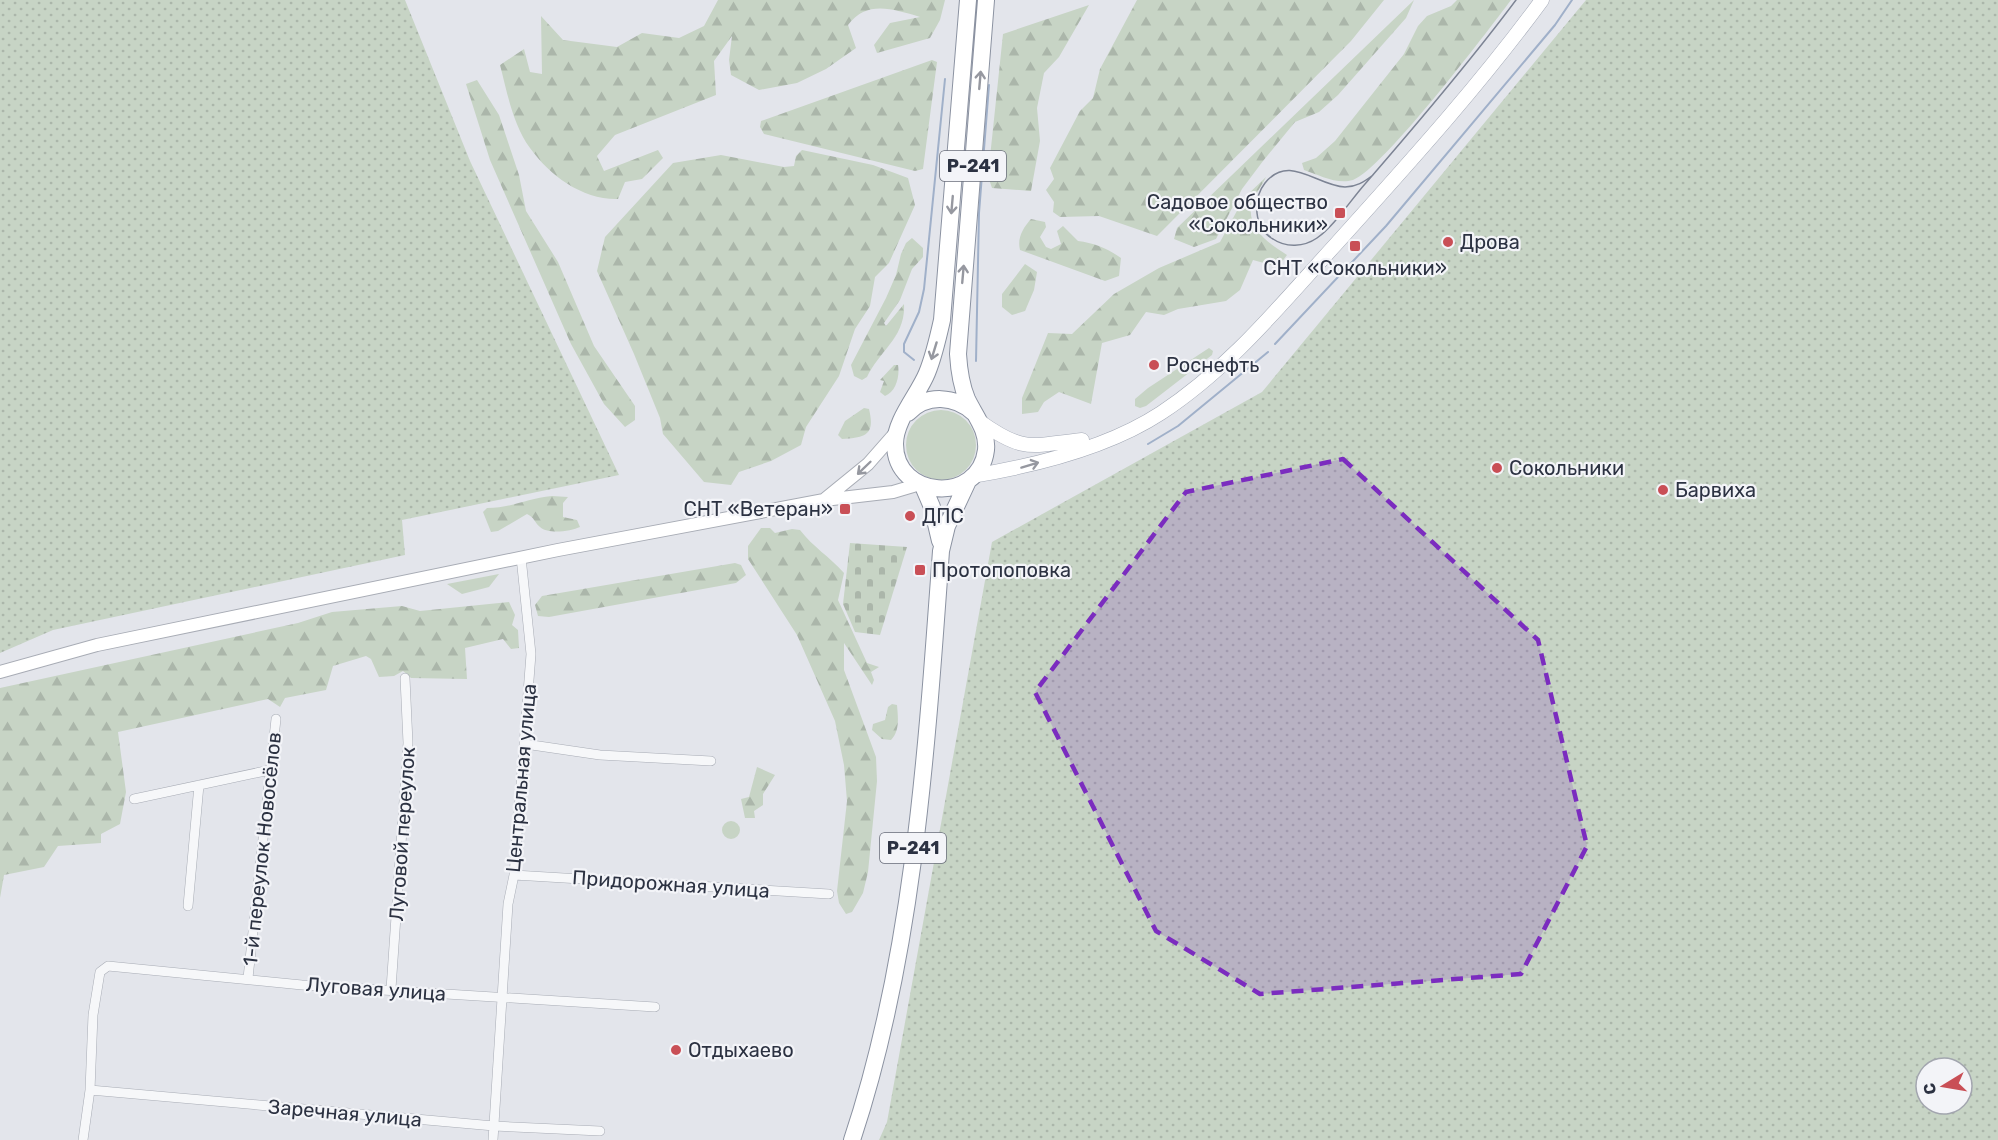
<svg xmlns="http://www.w3.org/2000/svg" width="1998" height="1140" viewBox="0 0 1998 1140" font-family="Rubik,sans-serif">
<defs>
<pattern id="forest-firs" width="22" height="20" patternUnits="userSpaceOnUse" patternTransform="scale(1.5)"><rect width="22" height="20" fill="#c7d4c5"/><path d="M5 1l3.5 6h-7zM16 11l3.5 6h-7z" fill="#abb6aa"/></pattern>
<pattern id="cemetery-stones" width="16" height="16" patternUnits="userSpaceOnUse" patternTransform="scale(1.5)"><rect width="16" height="16" fill="#c7d4c5"/><path d="M2 7V4a2 2 0 0 1 4 0v3zM10 15v-3a2 2 0 0 1 4 0v3z" fill="#abb6aa"/></pattern>
<pattern id="garden-dots" width="8" height="8" patternUnits="userSpaceOnUse" patternTransform="scale(1.5)"><rect width="8" height="8" fill="#c7d4c5"/><path d="M2 2h.1M6 6h.1" fill="none" stroke="#abb6aa" stroke-width="1.8" stroke-linecap="round"/></pattern>
</defs>
<rect width="100%" height="100%" fill="#e3e5eb"/>
<path fill="#c7d4c5" d="M1209,348l4,3 -1,4 -66,51 -6,2 -5,-2v-7l13,-11z
M906 445a35 35 0 1 1 70 0a35 35 0 1 1-70 0Z
M499,574l-10,13 -27,7 -15,-10z"/>
<path fill="url(#forest-firs)" d="M718,0h227l-5,20 -10,18 -53,15 -3,-8 16,-22 30,-6c-28,-8 -53,-17 -72,8l8,23 -30,21 -29,14 -38,7 -28,-15 -2,-15 3,-24 -18,25 2,34 -101,40 -18,21 7,15 54,-21 5,8 -21,21 -17,3 -7,17c-35,1 -68,-23 -88,-51 -17,-23 -23,-56 -30,-83l24,-16 6,23 12,2 -1,-58 22,24 54,7 25,-14 37,5 25,-12z
M1137,0h247l-33,41 -194,195 -58,-20 -39,1 -7,-5 1,-10 -8,-12 8,-11 -4,-11 30,-57 13,-13 7,-29z
M1414,0l-8,18 -68,77 -19,17 -24,10 -32,39 -21,28 -26,50 -22,8 -20,-8 3,-11z
M1457,0h54c-24,32 -128,169 -158,180 -16,5 -34,-5 -49,-10l-2,-7 14,-5 19,-17 69,-87 14,-28 9,-10 24,-10z
M1089,5l-30,52 -15,16 -7,35 3,33 -9,50 -39,-3 -4,-12 15,-142z
M932,60l5,2 -14,107 -8,2 -151,-37 -4,-7 1,-6z
M477,80l22,35 20,60 7,36 32,51 36,84 41,60v14l-10,7 -21,-23 -33,-60 -81,-184 -24,-76z
M802,150l71,15 35,13 7,27 -26,58 -14,14 -5,29 -15,23 -16,47 -33,51 -5,18 -30,16 -32,11 -8,13 -27,-3 -41,-48 -3,-16 -26,-64 -37,-83 8,-34 68,-74 48,-8 63,12 10,-1 2,-10z
M1266,177c-4,9 -14,21 -15,30 -3,23 20,38 36,48l-9,12 -25,-7 -13,30 -14,11 -48,8 -14,6 -18,-3 -16,23 -28,8 -11,61 -32,-12 -15,10 -6,10 -16,2v-16l26,-65 24,1 42,-40 45,-26 61,-26 24,-44z
M1031,219l14,3 1,5 -6,10 6,10 5,2 10,-5 -4,-13 6,-5 15,15c16,2 29,7 43,17l-2,18 -14,5 -85,-31c-3,-12 3,-22 11,-31z
M912,238l11,10v9l-11,12 -12,31 -16,23 2,3 18,-22c2,33 -25,47 -37,73l-5,3 -8,-4 -3,-11 35,-67 10,-23 5,-21 5,-11z
M1025,264l12,8 -3,18 -9,21 -13,4 -10,-8v-13z
M894,365h4c2,11 -2,27 -13,31l-5,-4 4,-11 -4,-1z
M864,408l5,1c6,25 -2,29 -27,30l-4,-4 7,-14z
M552,496l16,1 -5,6v14l14,3 3,7c-9,4 -31,8 -40,0 -6,-5 -5,-9 -13,-13l-29,17 -7,1 -8,-20 4,-4c26,0 40,-10 65,-12z
M761,528h9l5,5 17,-4 8,1c13,17 30,27 44,43l-6,27 29,63 12,4 -8,5 3,8 -2,5 -28,-42v27l32,87 1,24 -9,91 -5,21 -11,19 -6,2 -7,-11 -2,-12 10,-90 -3,-36 -9,-44 -38,-86 -49,-76v-13z
M735,563l6,2 5,10 -10,8 -187,34 -11,-1 -3,-11 7,-9z
M509,602l6,13 -3,10 6,5 1,18 -8,1 -8,-10 -38,9 2,31 -56,-1 -8,-7 -9,5 -15,1 -8,-18 -5,-3 -33,10 -7,24 -41,8 -5,9 -12,-8 -150,33 8,60 -6,32 -19,10v9l-43,3 -14,21 -40,8 -4,23v-210l298,-65 34,-11 70,-6 18,5z
M892,704l5,1c1,12 3,26 -6,35l-9,-1 -10,-9 1,-6 12,-4 3,-13z
M757,767l18,8 -12,19v11l-9,6 1,7h-10l-4,-19 8,-2z
M722 830a9 9 0 1 1 18 0a9 9 0 1 1-18 0Z"/>
<path fill="url(#cemetery-stones)" d="M850,543l57,4 -27,88 -25,-3 -12,-28z"/>
<path fill="url(#garden-dots)" fill-rule="evenodd" d="M0,0h405l65,161 149,314 -217,45 3,35 -352,75 -53,23z
M1586,0h412v1140h-1119l8,-18 105,-580 270,-150zM1926,1068h36v36h-36z"/>
<g fill="none" stroke-linecap="round" stroke-linejoin="round">
<path stroke="#a0b0c9" stroke-width="2" d="M1275,344l111,-118 169,-201 17,-25
M914,360l-10,-8v-8l15,-32 5,-23 21,-210
M976,361l3,-148 10,-128
M1148,444l30,-18 90,-74"/>
<defs>
<path id="street" d="M525,744l75,11 111,6
M134,799l136,-29
M514,875l315,19
M188,906l11,-121
M248,978l28,-259
M391,989l17,-246 -3,-65
M90,1090l404,36 106,5
M83,1140l7,-50 3,-75 7,-43 8,-6 194,19 353,22
M493,1140l15,-236 6,-29 17,-221 -10,-97"/>
<path id="secondary" d="M825,499l43,-35 29,-33
M0,672l97,-27 461,-95 266,-50 69,-8 27,-8"/>
<path id="primary" d="M979,421c46,33 52,24 103,19
M972,476c61,-10 137,-29 189,-63 69,-45 121,-110 176,-170 71,-79 142,-157 205,-243"/>
<path id="highway" d="M968,0l-26,320c-4,18 -8,36 -15,53 -9,22 -32,47 -32,71 0,55 84,61 91,6 2,-20 -11,-34 -19,-51 -6,-14 -8,-29 -9,-45l28,-354
M908,413c19,-20 47,-17 66,0
M923,486l9,21 8,34
M852,1140c62,-185 75,-396 89,-589l6,-25 21,-45"/>
</defs>
<use href="#street" stroke="#a8acb5" stroke-width="10"/>
<use href="#secondary" stroke="#a8acb5" stroke-width="14"/>
<use href="#primary" stroke="#a3a9b6" stroke-width="15"/>
<use href="#highway" stroke="#8b92a1" stroke-width="18"/>
<use href="#street" stroke="#f6f7f9" stroke-width="9"/>
<use href="#secondary" stroke="#fff" stroke-width="12"/>
<use href="#primary" stroke="#fff" stroke-width="14"/>
<use href="#highway" stroke="#fff" stroke-width="16"/>
<path stroke="#7d8494" stroke-width="1.5" d="M1373,175c-9,7 -17,12 -28,12 -28,-1 -56,-34 -80,-4 -7,9 -9,20 -8,30 1,11 7,21 16,26 13,9 31,8 44,-1 18,-13 33,-37 48,-54 52,-60 104,-121 151,-184"/>
</g>
<defs><path id="oneway-shaft" d="M-6 0H5M1.5-3L5.5 0L1.5 3" fill="none" stroke-width="1.6" stroke-linecap="round" stroke-linejoin="round" transform="scale(1.5)"/></defs>
<g stroke="#9698a0">
<use href="#oneway-shaft" transform="translate(980 80) rotate(-85)"/>
<use href="#oneway-shaft" transform="translate(952 205) rotate(95)"/>
<use href="#oneway-shaft" transform="translate(963 274) rotate(-85)"/>
<use href="#oneway-shaft" transform="translate(934 351) rotate(107)"/>
<use href="#oneway-shaft" transform="translate(1030 465) rotate(-17)"/>
<use href="#oneway-shaft" transform="translate(864 468) rotate(136)"/>
</g>
<path fill="#7b2cbf" fill-opacity="0.2" stroke="#7b2cbf" stroke-width="4.5" stroke-dasharray="12 8" stroke-linejoin="round" d="M1343,459l195,181 49,206 -66,128 -261,20 -104,-63 -121,-239 151,-200z"/>
<g fill="#c94f56" stroke="#f3f4f8" stroke-width="2">
<rect x="1334" y="207" width="12" height="12" rx="3"/>
<circle cx="1448" cy="242" r="6"/>
<rect x="1349" y="240" width="12" height="12" rx="3"/>
<circle cx="1154" cy="365" r="6"/>
<circle cx="1497" cy="468" r="6"/>
<circle cx="1663" cy="490" r="6"/>
<rect x="839" y="503" width="12" height="12" rx="3"/>
<circle cx="910" cy="516" r="6"/>
<rect x="914" y="564" width="12" height="12" rx="3"/>
<circle cx="676" cy="1050" r="6"/>
</g>
<g text-anchor="middle" stroke-width="4.5" stroke-linejoin="round" paint-order="stroke">
<g fill="#f3f4f8" stroke="#686c79" stroke-width="1.5">
<rect x="940" y="151" width="66" height="30" rx="4.5"/>
<rect x="880" y="833" width="66" height="30" rx="4.5"/>
</g>
<g font-size="18" font-weight="bold" fill="#2c3242">
<text x="973" y="172">Р-241</text>
<text x="913" y="854">Р-241</text>
</g>
<g font-size="20" fill="#2c3242" stroke="#f3f4f8" text-anchor="start">
<text x="1328" y="209" text-anchor="end">Садовое общество<tspan x="1328" dy="23">«Сокольники»</tspan></text>
<text x="1460" y="249">Дрова</text>
<text x="1355" y="275" text-anchor="middle">СНТ «Сокольники»</text>
<text x="1166" y="372">Роснефть</text>
<text x="1509" y="475">Сокольники</text>
<text x="1675" y="497">Барвиха</text>
<text x="833" y="516" text-anchor="end">СНТ «Ветеран»</text>
<text x="922" y="523">ДПС</text>
<text x="932" y="577">Протопоповка</text>
<text x="688" y="1057">Отдыхаево</text>
</g>
<g font-size="20" fill="#2c3242" stroke="#f3f4f8">
<text transform="translate(521 778) rotate(-85)" y="7">Центральная улица</text>
<text transform="translate(402 834) rotate(-86)" y="7">Луговой переулок</text>
<text transform="translate(262 849) rotate(-84)" y="7">1-й переулок Новосёлов</text>
<text transform="translate(671 884) rotate(4)" y="7">Придорожная улица</text>
<text transform="translate(376 989) rotate(4)" y="7">Луговая улица</text>
<text transform="translate(345 1113) rotate(5)" y="7">Заречная улица</text>
</g>
</g>
<g transform="translate(1944 1086) rotate(259)"><circle r="28" fill="#f3f4f8" stroke="#a3a6af" stroke-width="1.5"/>
<path d="M0-4.5L10 22L0 15L-10 22Z" fill="#c94f56"/>
<text y="-9" font-size="16" font-weight="bold" text-anchor="middle" fill="#2c3242">С</text>
</g>
</svg>
